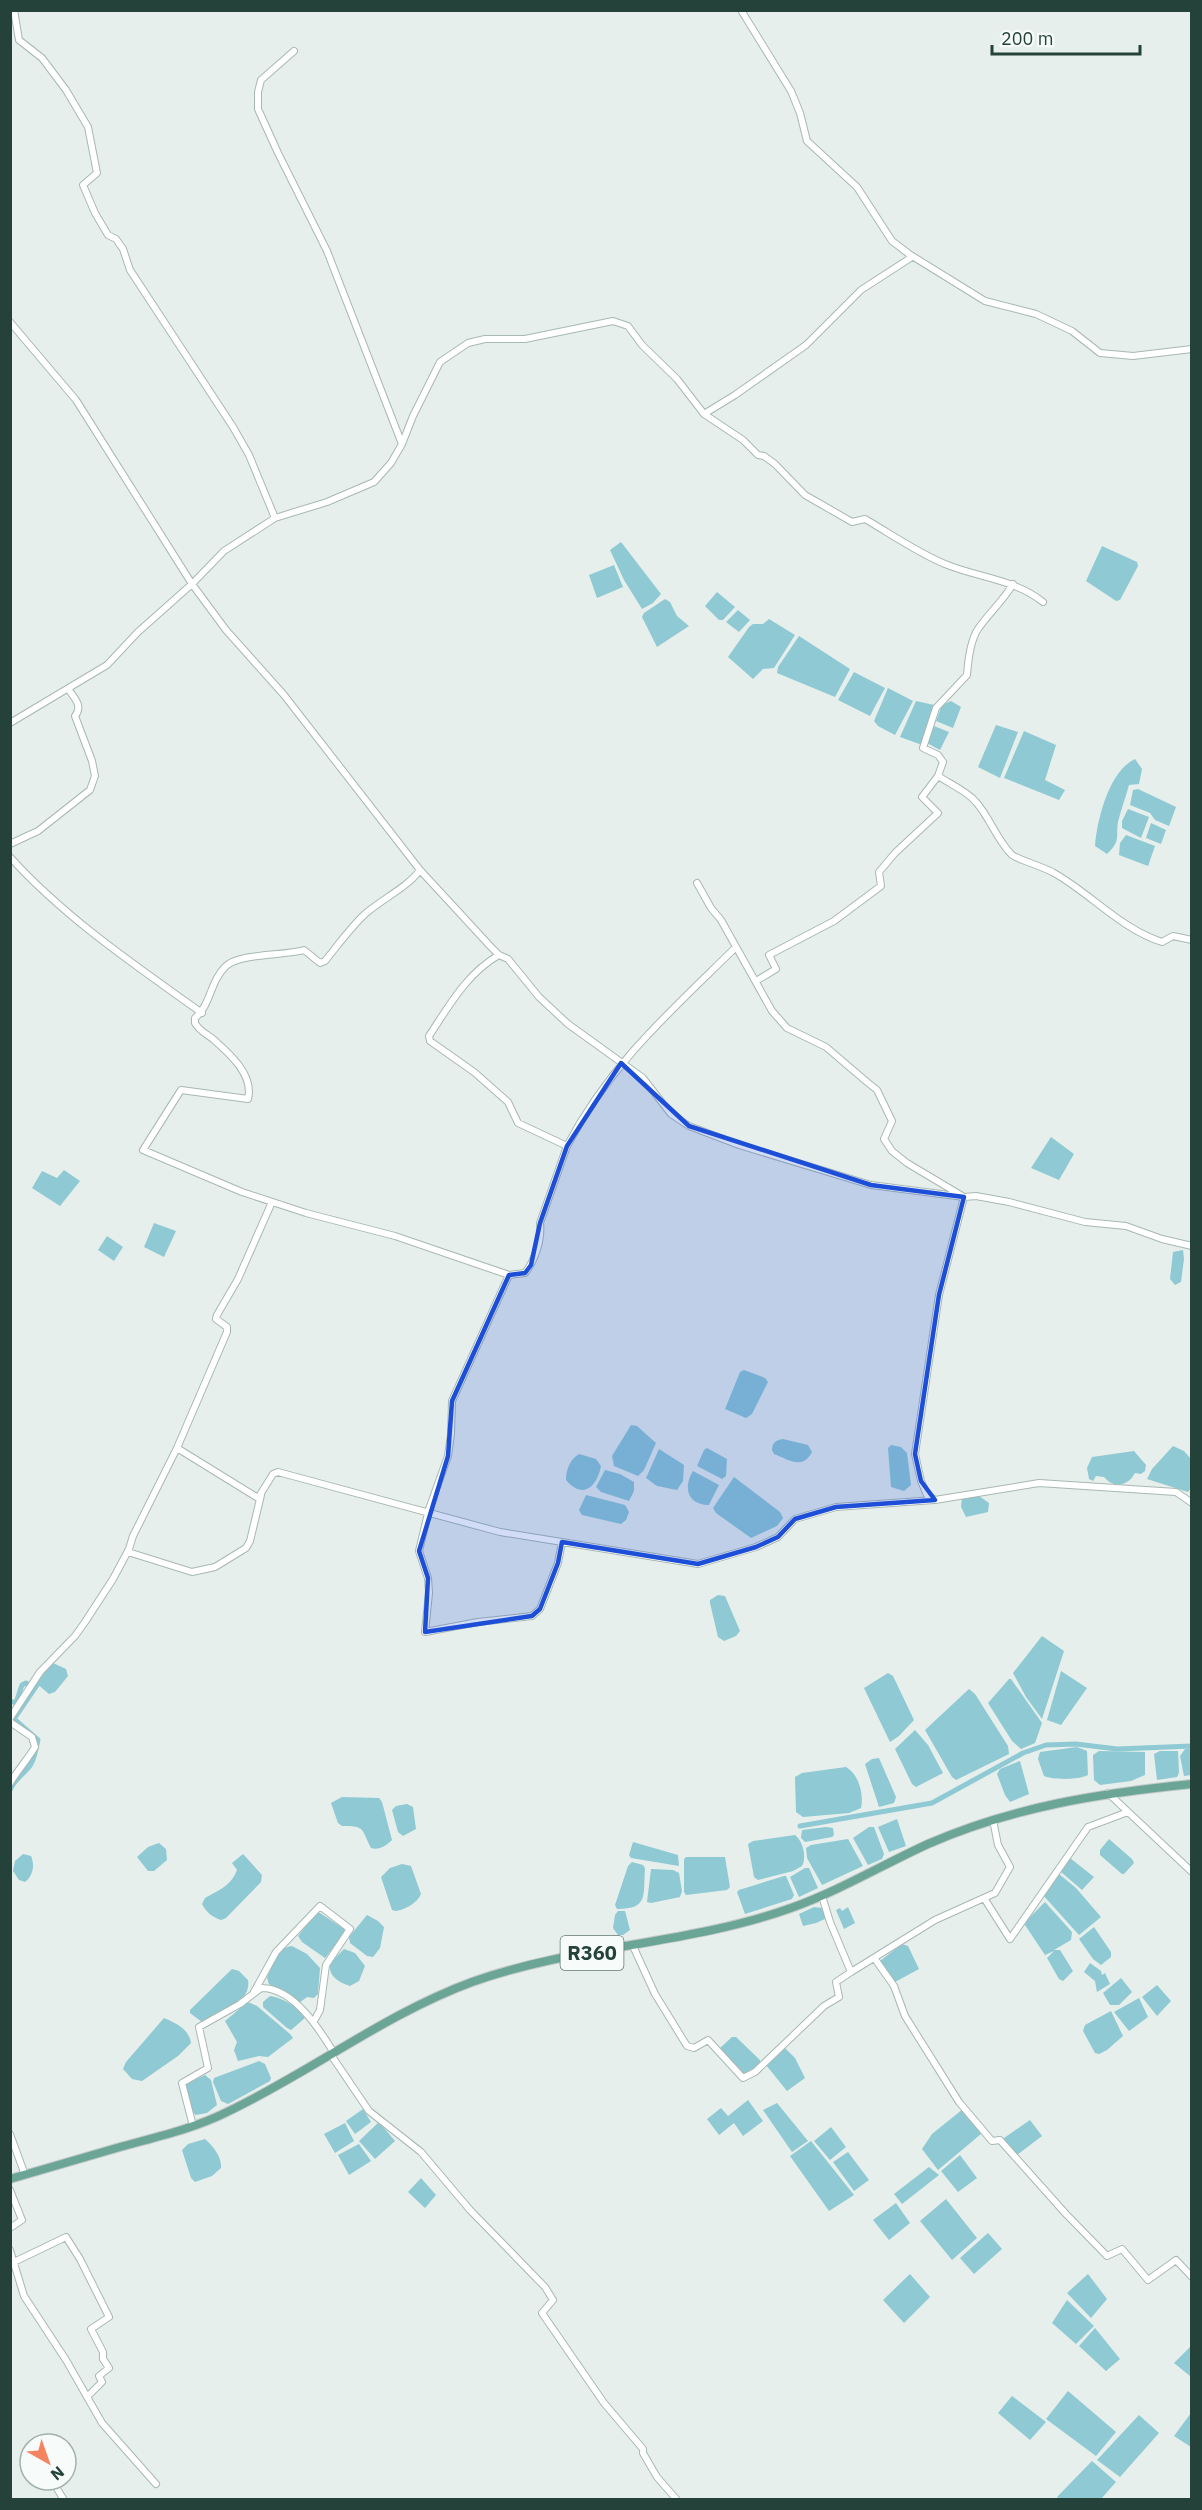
<svg xmlns="http://www.w3.org/2000/svg" width="1202" height="2510" viewBox="0 0 1202 2510" font-family="'IBM Plex Sans',sans-serif">
<rect width="100%" height="100%" fill="#e6efeb"/>
<path fill="#8ec9d4" d="M621,542l40,52 -8,9 -11,6 -18,-29 -14,-30z
M1102,546l35,16 1,4 -18,34 -4,1 -30,-20z
M614,565l9,22 -26,11 -8,-23z
M717,592l18,15 -12,13h-4l-14,-14z
M665,599l5,3 7,14 12,10 -32,21 -15,-30 2,-4z
M738,610l12,10 -11,12 -13,-10z
M769,619l26,16 -21,33 -11,1 -10,10 -25,-22 21,-30 4,-3h10z
M799,636l51,33 -15,28 -58,-24 1,-6z
M854,672l31,16 -15,28 -32,-16z
M888,688l25,13 -18,34 -17,-9 -4,-5z
M916,701l18,4 -12,40 -22,-8z
M951,701l10,6 -8,21 -17,-7 6,-16z
M996,725l22,7 -18,46 -22,-11z
M934,726l15,6 -9,18 -13,-7z
M1024,731l32,14 -11,35 20,10 -6,10 -55,-22z
M1135,759l7,10 -3,15 -10,1c-3,11 -7,22 -10,33 -5,17 4,21 -12,36l-12,-8c2,-26 14,-75 40,-87z
M1138,789l38,18 -7,19 -14,-6 -5,-7 -20,-8 3,-15z
M1128,809l21,8 -8,21 -19,-10v-7z
M1151,823l15,7 -5,14 -15,-6z
M1126,835l29,11 -7,20 -29,-11 1,-12z
M1051,1137l23,17 -15,26 -28,-12z
M64,1170l16,11 -20,25 -28,-18 10,-17 15,7z
M154,1223l22,8 -12,26 -20,-10z
M107,1236l16,11 -9,14 -16,-11z
M1183,1250l1,9 -3,23 -6,3 -5,-6 3,-27z
M744,1370l21,8 3,4 -16,32 -6,4 -21,-9 15,-37z
M631,1425l6,1 19,17 -12,27 -6,6 -24,-10 -2,-10z
M783,1439l25,6 4,7c-9,18 -23,8 -38,2l-2,-4c0,-7 4,-10 11,-11z
M891,1445l10,2 6,6 4,32 -7,6 -13,-4 -3,-39z
M1173,1446l11,5 7,8v29l-3,4 -41,-13 5,-10z
M707,1448l20,11 -1,17 -4,3 -25,-13 7,-16z
M659,1449l25,16 -1,16 -6,9 -20,-4 -11,-8z
M1134,1451l12,14 -1,6 -4,3 -6,-1c-7,13 -21,16 -31,4l-8,-1 -3,5 -4,-2 -2,-11 5,-11z
M579,1454l17,5 5,7c-4,21 -18,34 -35,14 0,-10 4,-21 13,-26z
M605,1470l15,4 14,8v9l-5,10 -28,-9 -5,-5z
M693,1471l26,14 -10,20c-22,0 -26,-18 -16,-34z
M734,1477l46,35 3,6 -6,8 -26,12 -35,-25 -3,-5z
M586,1495l39,10 4,7 -3,8 -5,4 -39,-9 -3,-5z
M979,1496l10,7 -1,9 -22,5 -5,-10 1,-9z
M718,1595l7,1 15,35 -4,5 -12,5 -6,-4 -8,-34v-3z
M1042,1636l22,15 -22,68 -16,-22 -13,-24z
M53,1663l13,6 2,7 -13,16 -6,2 -13,-11z
M1061,1671l26,17 -26,37 -14,-5z
M888,1673l5,3 21,44 -15,16 -9,6 -26,-54z
M1009,1679h2l31,44 -7,20 -14,6 -9,-8 -24,-38z
M969,1689l6,5 33,52 1,8 -53,26 -4,-3 -27,-47z
M915,1730l13,15 15,28 -27,14 -4,-3 -17,-35z
M1077,1747l10,4 1,24c-10,5 -34,5 -44,1l-6,-17 2,-7z
M1191,1748v27l-7,1 -4,-20 5,-7z
M1099,1751l46,1v23l-14,6 -31,4 -6,-5 -1,-25z
M1160,1751h18l1,22 -2,4 -20,3 -3,-26z
M879,1758l17,39 -2,6 -15,4 -14,-43 7,-5z
M1020,1761l9,33 -19,8 -5,-7 -8,-21 3,-5z
M846,1767c13,7 18,28 15,41l-12,5 -46,4 -7,-5 -1,-35 7,-4z
M342,1797l37,1 3,4 10,38c-5,5 -13,11 -21,8 -10,-20 -6,-22 -29,-22l-4,-3 -7,-20z
M407,1804l6,3 3,22 -13,7 -5,-4 -6,-22 4,-4z
M897,1819l9,27 -17,6 -11,-25z
M826,1827l7,1 1,7 -2,2 -27,5 -4,-4 1,-8z
M869,1827h5l10,27 -2,5 -14,6 -15,-27z
M795,1835c8,6 12,22 7,31l-9,5 -35,9 -4,-3 -6,-33 5,-3z
M848,1839l15,27 -41,19 -15,-27 -1,-10 5,-3z
M1109,1839l23,20 2,4 -10,11h-2l-22,-19v-5z
M633,1842l45,13 1,11 -48,-8 -2,-3z
M159,1843l7,6 1,11 -13,11h-6l-11,-14 11,-10z
M23,1854l8,2c4,9 2,20 -6,26l-6,-2 -6,-9 2,-10z
M243,1854l19,21 -1,7 -35,36 -5,2c-9,-3 -15,-8 -19,-16l3,-6c14,-8 26,-12 32,-28l-5,-7z
M686,1857h39l5,30 -3,3 -41,5 -2,-3v-33z
M1070,1858l24,19 -12,13 -21,-18z
M632,1862l11,3 2,3c-2,27 4,41 -28,41l-2,-4 13,-39z
M402,1864l9,2 10,28c-3,8 -16,16 -25,17l-4,-1 -11,-33 9,-9z
M805,1868h4l9,20 -19,9 -9,-20z
M651,1869l22,1 6,3 3,18 -2,6 -29,6 -4,-1z
M1059,1874l17,14 25,29 -22,18 -37,-41z
M784,1876h2l8,19 -2,4 -47,15 -8,-22 2,-2z
M1045,1902l27,30 -1,8 -17,10h6l13,21 -10,10 -4,-2 -12,-21 7,-7 -9,4 -20,-30 1,-4z
M814,1907l9,1 4,10 -11,5 -13,3 -4,-12z
M848,1907l7,16 -11,6 -8,-19 4,-2 2,3z
M625,1911l5,19 -7,5h-5l-5,-7 2,-13 3,-4z
M316,1913h4l24,16 1,4 -20,25 -23,-16 -4,-6z
M367,1915l11,6 6,6 -4,21 -7,9 -6,-1 -17,-13 -1,-6z
M1094,1927l17,25v5l-10,8 -8,-6 -14,-20z
M902,1944l6,2 11,23 -24,13 -15,-21z
M292,1946l15,8 13,14 -2,26 -4,4 -7,-1 -8,6 -30,-19 -2,-6c5,-13 8,-30 25,-32z
M344,1949l11,4 10,13 -6,15 -9,5c-12,-4 -22,-10 -20,-23z
M1090,1963l11,8 1,4 3,-2 5,11 -13,8 -2,-11 -11,-9z
M232,1969l7,2 9,9c4,24 -30,32 -46,42l-12,-9v-3z
M1121,1978l11,14 -13,13h-9l-7,-12z
M1157,1985l14,16 -14,15 -15,-19z
M270,1996c13,2 29,11 35,22l-14,12 -4,-2 -24,-21v-5z
M1139,1998l9,19 -19,14 -15,-19z
M248,2002l9,4 33,28 3,4 -25,19 -9,-1 -21,5 -4,-11 3,-8 -12,-21z
M1111,2011l12,25 -16,14 -8,4 -4,-1 -12,-22 2,-6z
M164,2018c12,5 25,11 27,25l-13,13 -36,25 -10,-2 -9,-10 3,-7z
M732,2037h4l24,23v4l-16,11 -24,-25v-2z
M785,2048l10,10 10,20 -18,13 -21,-26z
M259,2061l6,3 6,14 -1,3 -42,23 -7,-3 -8,-19 1,-4z
M205,2075l6,5 6,25 -10,8 -11,2 -5,-4 -7,-26z
M748,2100l15,21 -20,15 -9,-13 -15,12 -12,-16 14,-11 7,8z
M777,2103l31,38 -16,11 -29,-42z
M363,2109l8,13 -16,12 -9,-13z
M963,2109l18,25 -43,36 -16,-21 10,-15z
M1030,2120l12,16 -25,19 -9,-8 -4,-9z
M379,2122l16,19 -20,18 -16,-18z
M345,2123l9,18 -19,12 -11,-19z
M831,2127l15,20 -16,13 -16,-19z
M205,2139c8,7 17,18 16,29l-9,8 -17,6 -4,-4 -9,-28 6,-6z
M811,2141l43,54 -25,16 -39,-55z
M359,2144l12,17 -22,14 -11,-20z
M848,2152l21,28 -15,11 -21,-29z
M960,2155l17,23 -19,14 -17,-21z
M929,2167l10,8 -37,29 -8,-10z
M421,2178l15,17 -11,13 -17,-16z
M946,2199l31,39 -25,22 -32,-39z
M896,2203l14,20 -21,17 -16,-20z
M988,2233l14,16 -28,25 -14,-16z
M910,2274l20,23 -26,26 -21,-23z
M1088,2274l19,25 -16,19 -24,-25z
M1067,2300l27,26 -18,18 -24,-21z
M1095,2328l25,31 -14,12 -27,-25z
M1191,2346l1,30h-2l-16,-13z
M1068,2391l48,41 -20,24 -50,-37z
M1012,2396l34,26 -16,18 -32,-27z
M1191,2413v34l-17,-11z
M1139,2415l20,18 -39,44 -23,-17z
M1092,2461l24,21 -15,17h-41l-3,-2z"/>
<g fill="none" stroke-linecap="round" stroke-linejoin="round">
<path stroke="#8ec9d4" stroke-width="5" d="M10,1701l6,2 6,-18 4,-2 7,4
M10,1790c5,-12 15,-16 21,-26 4,-7 5,-16 7,-24l-24,-21 23,-34
M800,1826l132,-23 91,-50 23,-8 30,-1 41,5 75,-3"/>
<defs>
<path id="minor" d="M14,10l5,30 23,18 24,32 22,37 9,46 -14,12 12,28 13,22 8,4 7,10 7,21 103,157 16,28 26,63
M741,10l50,81 9,22 7,28 50,46 35,54 17,13 76,47 51,13 36,17 28,22 33,3 59,-7
M294,51l-33,29 -3,12v17l20,44 49,98 75,193
M10,322l66,78 116,184 34,46 58,65 136,175 71,77 8,8 9,4 31,38 29,27 75,54 28,36 18,12 50,19 132,40 93,12 -25,98 -24,159 6,27 6,14 8,5 104,-17 137,9 16,11
M704,414l39,26 15,15 6,1 11,8 30,31 47,27 13,-3c26,15 53,34 80,45 34,14 69,15 98,38
M10,723l97,-58 31,-33 54,-48 32,-33 51,-33 52,-16 47,-20 17,-19 11,-19 11,-28 27,-54 28,-19 17,-4h40l88,-18 15,5 14,19 35,34 27,35 31,-19 71,-50 55,-55 51,-33
M938,776c12,8 29,15 38,26 14,16 21,38 36,53 5,4 32,12 42,18 36,20 67,56 108,69l11,-6 19,4
M10,844l28,-13 52,-41 5,-14 -3,-15 -17,-45c8,-10 0,-17 -6,-26
M10,857c54,60 126,109 192,156
M420,870c-12,17 -38,29 -55,44 -15,14 -27,31 -40,47l-5,2 -16,-13c-20,6 -64,3 -78,16 -16,15 -15,39 -31,52v5c4,8 12,11 18,16 17,15 41,36 35,60l-67,-9 -38,60 99,42 64,21 89,23 114,39 -57,126 -1,33 -3,22 -19,53 -10,42 9,27 1,15 -4,39 53,-10 54,-6 8,-7 18,-46 4,-21
M697,883l14,25 10,12 51,91 15,17 39,19 41,35 10,8 15,31 -8,18 8,12 15,12 57,34 12,-1 33,6 76,20 41,4 36,13 30,7
M499,955c-32,18 -50,51 -70,81l1,5 44,31 34,30 10,21 49,23 -27,77c2,17 -5,37 -15,50l-16,2
M756,981l20,-12 -7,-14 65,-34 47,-35 -2,-14 16,-19 43,-40 -16,-16 16,-21 5,-14 -5,-7 -15,-7 13,-40 31,-33c1,-14 3,-34 11,-46 11,-16 25,-28 35,-45
M567,1146c44,-83 103,-134 168,-198
M177,1448l81,50 15,-24 5,-2 222,60 198,32 58,-17 22,-10 17,-18 41,-12 98,-7
M128,1552l64,20 23,-5 31,-19 4,-7 11,-46
M10,1718l30,-46 35,-36 10,-14 28,-43 16,-30 4,-13 44,-88 50,-116v-5l-11,-8 1,-4 21,-36 34,-77
M10,1722l22,15 3,10c-8,13 -17,23 -25,36
M1108,1793l84,79
M822,1896l8,26 21,50 84,-52 60,-27 15,-26 -12,-22 -5,-25
M984,1898l26,41 78,-112 40,-15
M633,1946l22,48 32,52 7,2 14,-8 35,38 12,-6 69,-66 15,-9 -3,-15 15,-10
M875,1959l19,27 11,30 54,86 33,39 8,-1 66,74 41,42 15,-7 26,31 28,-20 16,17
M254,1992l22,-40 44,-46 30,23 -24,36 -6,45 -6,11
M331,2055l38,56 52,41 49,58 75,77 8,13 -11,13 62,90 39,46v4l14,24 20,23
M193,2126l-11,-43 26,-15 -9,-41 41,-23 21,-16c32,-1 59,42 73,65
M10,2134l15,41
M10,2190l12,30 -12,8
M10,2250l14,46 42,64 36,63 54,61
M14,2262l52,-25 14,22 29,58 -18,12 12,23v7l6,9 -10,8 3,6 -15,15
M53,2482l11,18"/>
<path id="major" d="M10,2179c37,-11 73,-21 110,-32 36,-10 73,-18 107,-35 84,-40 158,-98 245,-130 103,-37 216,-37 319,-74 48,-17 91,-43 137,-64 84,-37 173,-51 264,-60"/>
</defs>
<use href="#minor" stroke="#a8b8b2" stroke-width="8"/>
<use href="#major" stroke="#c2cac8" stroke-width="10"/>
<use href="#minor" stroke="#fff" stroke-width="6"/>
<use href="#major" stroke="#6aa596" stroke-width="8"/>
</g>
<path fill="#1d4ed8" fill-opacity="0.2" stroke="#1d4ed8" stroke-width="4.5" stroke-linejoin="round" d="M621,1063l68,63 182,59 93,12 -25,98 -24,159 6,27 14,19 -99,7 -41,12 -17,18 -22,10 -58,17 -136,-22 -4,21 -18,46 -8,7 -107,16 3,-54 -9,-27 29,-95 4,-55 57,-126 16,-2 6,-8 9,-42 27,-77z"/>
<g text-anchor="middle" stroke-width="4.5" stroke-linejoin="round" paint-order="stroke">
<rect fill="#f7fbf9" stroke="#637a73" stroke-width="1.5" x="560.5" y="1936" width="63" height="34" rx="4.5"/>
<g font-size="20" font-weight="bold" fill="#24423a">
<text x="592" y="1960">R360</text>
</g>
</g>
<rect width="1202" height="2510" fill="none" stroke="#24423a" stroke-width="24"/>
<g transform="translate(48 2462) rotate(140)"><circle r="28" fill="#f7fbf9" stroke="#a3b1ad" stroke-width="1.5"/>
<path d="M0-4.5L10 22L0 15L-10 22Z" fill="#f4845f"/>
<text y="-9" font-size="16" font-weight="bold" text-anchor="middle" fill="#24423a">N</text>
</g>
<path d="M992 45v9h148v-9" fill="none" stroke="#24423a" stroke-width="3"/>
<text x="1001" y="45" font-size="18" fill="#24423a" stroke="#f7fbf9" stroke-width="4.5" paint-order="stroke">200 m</text>
</svg>
